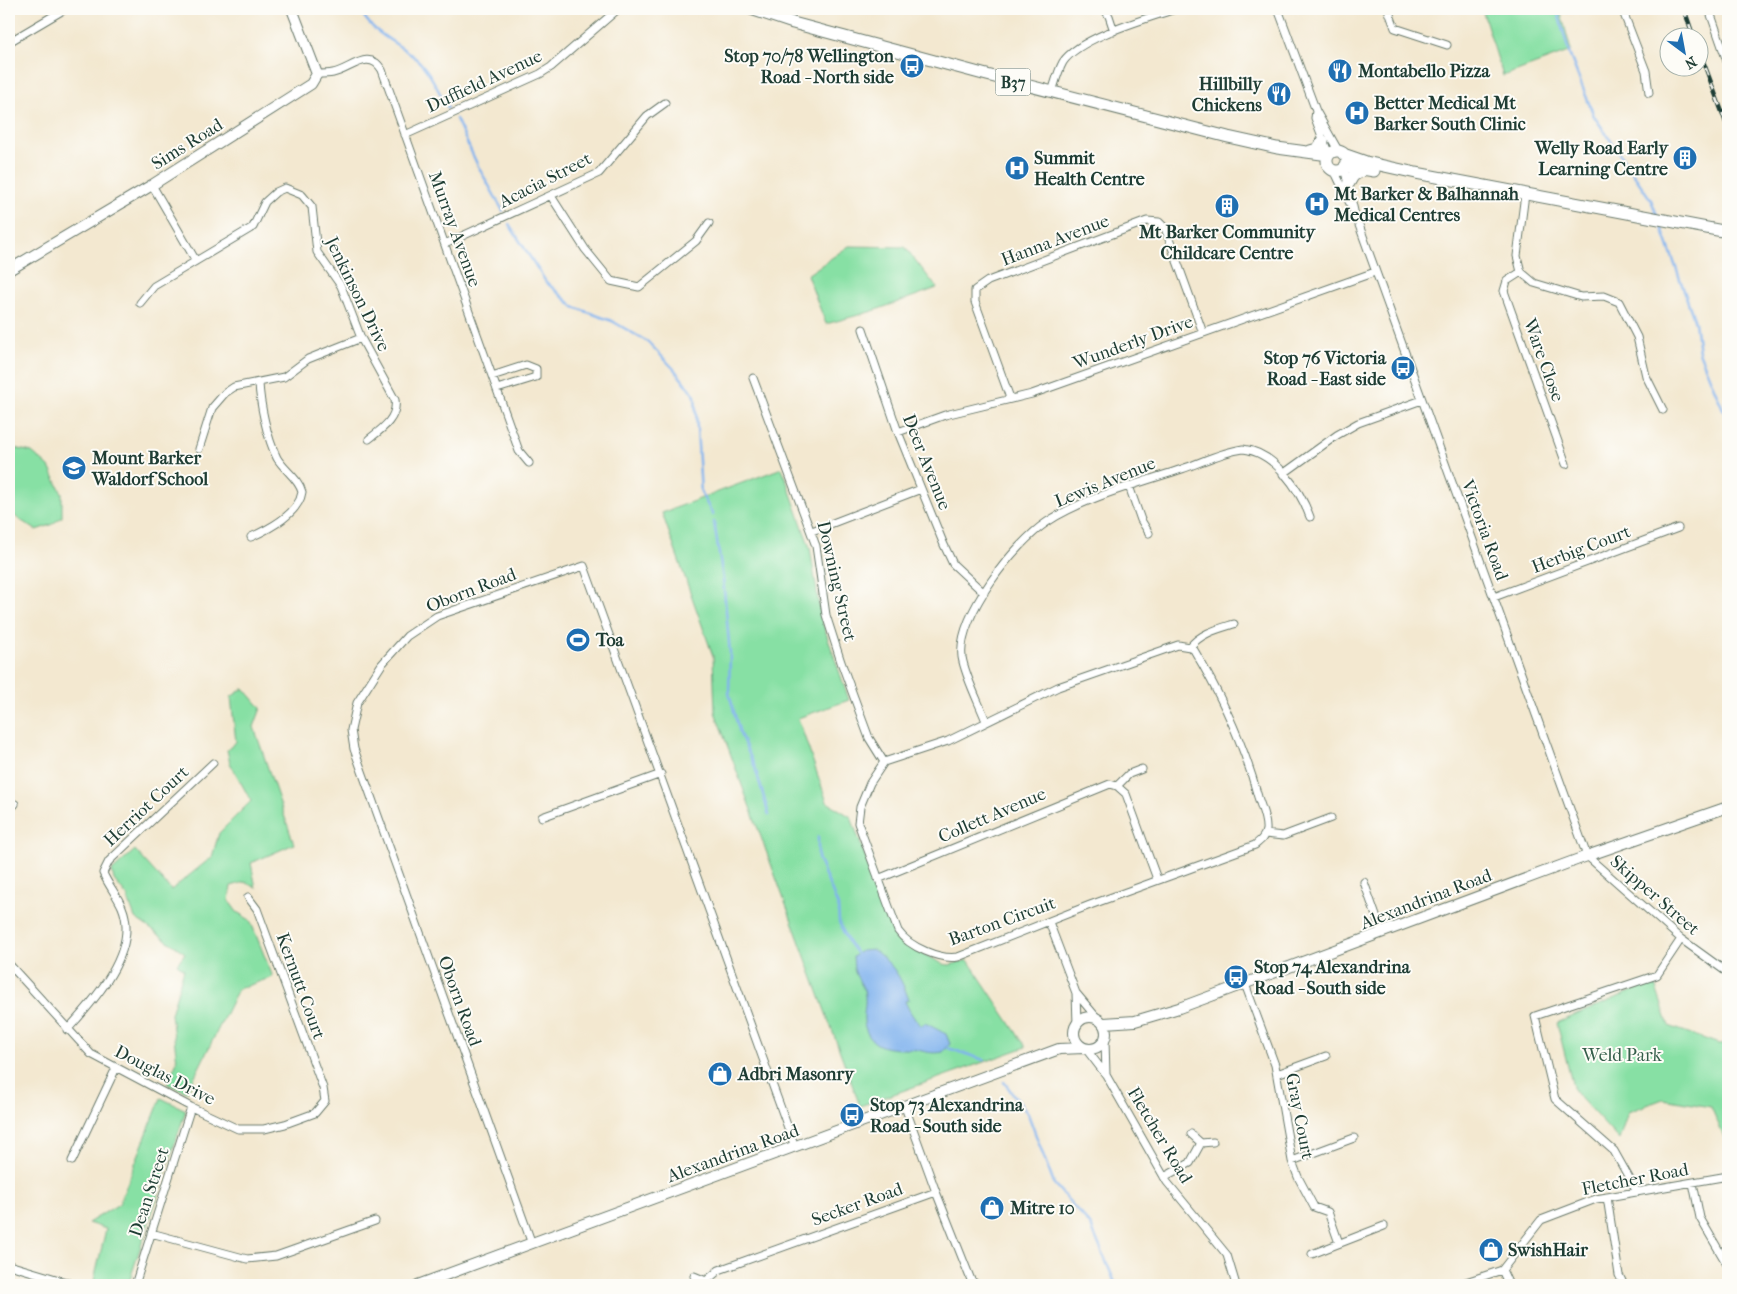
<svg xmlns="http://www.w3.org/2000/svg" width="1737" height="1294" viewBox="0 0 1737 1294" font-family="'IM FELL French Canon',serif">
<rect width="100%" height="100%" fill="#fdfcf7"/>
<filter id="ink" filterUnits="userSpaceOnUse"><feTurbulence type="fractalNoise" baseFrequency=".02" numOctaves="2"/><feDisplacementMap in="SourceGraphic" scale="10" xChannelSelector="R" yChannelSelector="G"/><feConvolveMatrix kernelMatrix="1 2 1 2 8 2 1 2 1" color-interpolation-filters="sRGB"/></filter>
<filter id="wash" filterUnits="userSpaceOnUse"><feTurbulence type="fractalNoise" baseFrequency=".0096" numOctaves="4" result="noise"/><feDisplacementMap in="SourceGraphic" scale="20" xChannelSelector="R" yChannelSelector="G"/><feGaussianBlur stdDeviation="1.12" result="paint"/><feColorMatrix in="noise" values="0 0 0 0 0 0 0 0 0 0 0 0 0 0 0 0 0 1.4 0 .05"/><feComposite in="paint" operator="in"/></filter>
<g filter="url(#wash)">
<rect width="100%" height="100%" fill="#f3e8d0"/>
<path fill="#87e0a4" stroke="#538e6c" d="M1482,9h78l11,42 -68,25z
M849,246l56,1 32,41 -64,23 -47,13 -19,-49z
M9,447l23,5 17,15 13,26v24l-11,8 -15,5 -19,-12 -8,-8z
M782,468l28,80 11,70 28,82 -51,18 29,84 24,15 44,122 48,25 6,1 19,-5 58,87 -166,59 -145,-394 -2,-56 -51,-143z
M244,688l17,20 -7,19 40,117 -43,19 5,25 -11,-6 -14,4 -2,15 8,11 13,8 23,57 -35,12 -51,103 -20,-8 10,-23 -6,-47 13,-45 -7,-5 8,-11 -50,-35 -8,-22 -13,-16 -2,-9 23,-21 36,40 41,-33 7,-24 32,-32 -21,-38 -3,-13 9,-8 -5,-45z
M1654,982l15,44 50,18 9,-1v103l-17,-39 -48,-8 -35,13 -9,28 -45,-49 -17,-68z
M161,1098l25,12 -58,175h-35l13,-56 -18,-6 31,-19z"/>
<path fill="#81b3ee" stroke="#507891" d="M874,950c20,16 26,25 35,50l-4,1c4,10 9,18 17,25l3,-3 21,11 4,10 -7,8c-11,2 -16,0 -26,-2 -19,-3 -44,4 -52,-23 -3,-11 1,-20 0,-30 0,-10 -7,-16 -10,-25 -2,-4 -1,-10 -2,-15l8,-6z"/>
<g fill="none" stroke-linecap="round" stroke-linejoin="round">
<path stroke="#81b3ee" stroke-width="2.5" d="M360,9c13,29 46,35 64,58 10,12 16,28 24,41
M1557,9l13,47 24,60 57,84 6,15
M456,119l22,47 25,45
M1660,222l35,100 4,30 29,69
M509,224l37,58 28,25 38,14 36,21 26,27 21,27 6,97 12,22
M714,522l9,57 7,74 -1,40 11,41 15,33 14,48
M818,837v21l20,48 1,16 9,20 9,12
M948,1048l36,12
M1004,1082l24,32 26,70 37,42 25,59"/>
</g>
</g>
<g filter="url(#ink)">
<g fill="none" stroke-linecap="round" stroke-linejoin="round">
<defs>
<path id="street" d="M1104,9l5,7 5,15
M1278,9l38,102 23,41
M1388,9l7,19 52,17
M1622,9l24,62 3,22
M1709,9l19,55
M9,42l56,-33
M317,74c5,0 11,0 16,-1 17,-3 36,-25 49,-3l137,381 10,12
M1052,92c3,-9 6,-21 11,-30 17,-25 83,-43 112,-53
M1316,111l-1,7 14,37
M405,135l135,-61 11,-7 67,-58
M1344,167l10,44
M1334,170l21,44 232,642 94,83 47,34
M152,185l44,76 57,-34 12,-25 11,-10 9,-4 17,7 10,12 5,45 24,34 20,52 34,62c3,18 -13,29 -26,39
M1525,194l-8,62 4,16 13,11 47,14 23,-1 15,6 18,35 9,39 17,34
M551,196l34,53 26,32 28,6 57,-46 13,-18
M445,244l154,-71 48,-57 18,-13
M1521,272l-14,9 -3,10 62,173
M140,303l14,-17 42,-25
M863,329l35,103 46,113 9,19 31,29
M492,376l34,-11 10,4v8l-39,12
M753,378l63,168 10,69 15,47 28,76 15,24
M1010,398l-35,-96v-12l13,-9 159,-60 12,1 6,6 38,105
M898,432l47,-17 87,-21 343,-122
M199,449l13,-41 13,-15 9,-6 50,-10 24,-18 53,-21
M1283,474l54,-39 21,-12 64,-23
M1129,486l12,34 8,13
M812,531l109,-42
M251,537c18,-8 48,-23 51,-45 -3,-13 -18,-22 -25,-34 -10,-20 -17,-54 -18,-75
M1494,597l184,-69
M1178,645l12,2 4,3c28,47 50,94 64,147 3,10 9,22 8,33 -1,7 -6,11 -11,15l-165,60 -132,52c-18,3 -49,-10 -60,-26l-40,-108 2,-16 10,-24 14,-21 64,-21 110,-54z
M1190,647c11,-14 28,-18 44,-23
M986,721c-7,-18 -21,-45 -24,-64 -5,-41 53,-114 85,-135 36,-24 93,-39 135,-53 20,-7 40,-17 61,-20 32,3 57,41 67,68
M1117,786l12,-12 13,-5
M9,810l6,-6
M542,817l119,-43
M1265,834l18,2 48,-18
M878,879l232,-95 7,2 9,8 31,85
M1364,882l18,51
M1049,922l27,71 1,31
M9,964l82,90 100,53 47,22h26l21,-5 30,-11 10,-12 -2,-13 -66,-179 -9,-12
M1245,984l30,81 17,96 6,16 16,30 14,5 11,31
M1076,993l21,25
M67,1030c27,-29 73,-80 55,-123 -5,-12 -14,-22 -19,-34l6,-12 104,-98
M1105,1040l1,35
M1086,1049l20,26 61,107 60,73 9,30
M1277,1074l49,-18
M1191,1134l10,9 12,-1
M72,1161l44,-93
M1292,1161l62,-23
M1164,1177l26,-14 11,-20
M1693,1183l7,35 28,48
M936,1192l35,88 6,5
M1637,1192l-23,-41 -59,-52 -20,-83 122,-41 24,-36
M1607,1197l12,78 5,10
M151,1233l96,26 29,-3 99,-35
M532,1244l-178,-495 -3,-19 6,-27 25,-39 25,-28 30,-20 147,-50 211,581
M1312,1254l72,-28
M9,1265l67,20
M1502,1270l7,15
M694,1276l12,5
M135,1285l56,-178
M705,1285l1,-4 13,-11 217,-78 -31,-85
M1457,1285l45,-15 39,-50 55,-21 132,-23"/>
<path id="secondary" d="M9,270l143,-85 159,-101 6,-10 -25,-65
M1074 1033a16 16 0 1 1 32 0a16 16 0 1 1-32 0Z
M1104,1023l31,-2 44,-13 408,-152 141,-49
M418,1285l641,-236 25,-1"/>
<path id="primary" d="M751,9l42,14 190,51 245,63 49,11 52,7
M1310,151l7,-2 6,-8
M1327 161a10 10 0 1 1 20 0a10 10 0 1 1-20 0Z
M1343,154l23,8 50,11 312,59
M1345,166l29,5
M1349,183l4,-7 12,-7"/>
</defs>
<use href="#street" stroke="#69796b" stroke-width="9"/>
<use href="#secondary" stroke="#69796b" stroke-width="12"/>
<use href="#primary" stroke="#69796b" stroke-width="13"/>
<use href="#street" stroke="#fff" stroke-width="7"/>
<use href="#secondary" stroke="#fff" stroke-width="10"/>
<use href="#primary" stroke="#fff" stroke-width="11"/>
<defs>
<path id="rail" d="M1684,9l10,29
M1700,53l28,75"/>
</defs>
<use href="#rail" stroke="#1f3d34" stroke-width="4.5"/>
<use href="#rail" stroke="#fdfcf7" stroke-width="2.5" stroke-dasharray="8" stroke-linecap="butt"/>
</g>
</g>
<defs>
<symbol id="bus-disc" viewBox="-11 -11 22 22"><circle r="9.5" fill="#1f6fb2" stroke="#fdfcf7"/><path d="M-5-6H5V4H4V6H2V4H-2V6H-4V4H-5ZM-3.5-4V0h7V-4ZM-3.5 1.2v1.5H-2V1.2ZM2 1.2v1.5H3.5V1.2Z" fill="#fff"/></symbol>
<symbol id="restaurant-disc" viewBox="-11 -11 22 22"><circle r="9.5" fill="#1f6fb2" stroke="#fdfcf7"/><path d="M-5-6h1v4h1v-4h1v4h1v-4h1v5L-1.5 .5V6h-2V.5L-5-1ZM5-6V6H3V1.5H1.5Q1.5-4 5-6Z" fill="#fff"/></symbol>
<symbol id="hospital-disc" viewBox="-11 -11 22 22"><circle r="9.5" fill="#1f6fb2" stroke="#fdfcf7"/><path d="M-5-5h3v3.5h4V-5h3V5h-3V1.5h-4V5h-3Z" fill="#fff"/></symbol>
<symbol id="building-disc" viewBox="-11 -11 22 22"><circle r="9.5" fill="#1f6fb2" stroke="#fdfcf7"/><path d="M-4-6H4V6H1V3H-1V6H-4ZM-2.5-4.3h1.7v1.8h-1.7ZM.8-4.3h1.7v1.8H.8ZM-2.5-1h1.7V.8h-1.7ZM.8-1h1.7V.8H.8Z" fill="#fff"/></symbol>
<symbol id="school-disc" viewBox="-11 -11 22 22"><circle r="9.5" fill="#1f6fb2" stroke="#fdfcf7"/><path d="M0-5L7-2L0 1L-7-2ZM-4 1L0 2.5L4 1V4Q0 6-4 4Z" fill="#fff"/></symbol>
<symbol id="stadium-disc" viewBox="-11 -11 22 22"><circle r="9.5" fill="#1f6fb2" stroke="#fdfcf7"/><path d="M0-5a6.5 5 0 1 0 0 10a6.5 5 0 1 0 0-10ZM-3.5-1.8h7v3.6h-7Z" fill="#fff"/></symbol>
<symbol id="shop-disc" viewBox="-11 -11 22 22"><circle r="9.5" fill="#1f6fb2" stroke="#fdfcf7"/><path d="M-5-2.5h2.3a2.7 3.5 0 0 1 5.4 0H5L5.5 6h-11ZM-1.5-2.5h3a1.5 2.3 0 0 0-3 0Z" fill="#fff"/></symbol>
</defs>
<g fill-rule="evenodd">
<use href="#bus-disc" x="898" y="52" width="28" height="28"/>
<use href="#restaurant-disc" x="1326" y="57" width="28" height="28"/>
<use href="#restaurant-disc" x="1265" y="80" width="28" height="28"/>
<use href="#hospital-disc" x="1343" y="99" width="28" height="28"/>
<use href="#building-disc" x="1671" y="144" width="28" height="28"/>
<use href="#hospital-disc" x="1003" y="154" width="28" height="28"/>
<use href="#hospital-disc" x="1303" y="190" width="28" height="28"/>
<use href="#building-disc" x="1213" y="192" width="28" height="28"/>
<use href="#bus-disc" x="1389" y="354" width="28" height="28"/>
<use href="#school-disc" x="60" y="454" width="28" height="28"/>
<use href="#stadium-disc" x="564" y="626" width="28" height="28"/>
<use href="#bus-disc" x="1222" y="963" width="28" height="28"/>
<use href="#shop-disc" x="706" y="1060" width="28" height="28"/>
<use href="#bus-disc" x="838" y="1101" width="28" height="28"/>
<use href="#shop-disc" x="978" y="1194" width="28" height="28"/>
<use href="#shop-disc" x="1477" y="1236" width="28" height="28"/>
</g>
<g text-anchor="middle" stroke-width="4" stroke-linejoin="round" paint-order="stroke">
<rect fill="#fdfcf7" stroke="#62766e" stroke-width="1" x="995.5" y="68.5" width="35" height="27" rx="4"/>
<g font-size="16" font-weight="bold" fill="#1f3d34">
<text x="1013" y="88">B37</text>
</g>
<g font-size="18" font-weight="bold" fill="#1f3d34" stroke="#fdfcf7" text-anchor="start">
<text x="894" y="62" text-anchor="end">Stop 70/78 Wellington<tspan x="894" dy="21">Road - North side</tspan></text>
<text x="1358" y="77">Montabello Pizza</text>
<text x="1262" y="90" text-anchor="end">Hillbilly<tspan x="1262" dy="21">Chickens</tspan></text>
<text x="1374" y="109">Better Medical Mt<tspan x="1374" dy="21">Barker South Clinic</tspan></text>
<text x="1668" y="154" text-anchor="end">Welly Road Early<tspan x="1668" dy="21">Learning Centre</tspan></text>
<text x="1034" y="164">Summit<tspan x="1034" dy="21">Health Centre</tspan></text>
<text x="1334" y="200">Mt Barker &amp; Balhannah<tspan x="1334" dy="21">Medical Centres</tspan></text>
<text x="1227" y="238" text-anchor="middle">Mt Barker Community<tspan x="1227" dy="21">Childcare Centre</tspan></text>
<text x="1386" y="364" text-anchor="end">Stop 76 Victoria<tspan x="1386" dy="21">Road - East side</tspan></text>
<text x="92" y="464">Mount Barker<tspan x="92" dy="21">Waldorf School</tspan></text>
<text x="596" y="646">Toa</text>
<text x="1254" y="973">Stop 74 Alexandrina<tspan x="1254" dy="21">Road - South side</tspan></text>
<text x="738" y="1080">Adbri Masonry</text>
<text x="870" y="1111">Stop 73 Alexandrina<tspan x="870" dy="21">Road - South side</tspan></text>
<text x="1010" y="1214">Mitre 10</text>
<text x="1508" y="1256">SwishHair</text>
</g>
<g font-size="18" fill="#1f3d34" stroke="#fdfcf7">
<text transform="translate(484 81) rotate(-25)" y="6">Duffield Avenue</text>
<text transform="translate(187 144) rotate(-32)" y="6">Sims Road</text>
<text transform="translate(545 180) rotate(-27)" y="6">Acacia Street</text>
<text transform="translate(455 229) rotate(70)" y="6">Murray Avenue</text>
<text transform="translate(1055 240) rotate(-21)" y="6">Hanna Avenue</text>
<text transform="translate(358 294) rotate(64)" y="6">Jenkinson Drive</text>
<text transform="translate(1133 342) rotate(-20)" y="6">Wunderly Drive</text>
<text transform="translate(1544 360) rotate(70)" y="6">Ware Close</text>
<text transform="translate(927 462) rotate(68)" y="6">Deer Avenue</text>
<text transform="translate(1105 482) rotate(-22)" y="6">Lewis Avenue</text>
<text transform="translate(1485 530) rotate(70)" y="6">Victoria Road</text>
<text transform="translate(1581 549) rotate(-21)" y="6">Herbig Court</text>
<text transform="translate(837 581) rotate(77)" y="6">Downing Street</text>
<text transform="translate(471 590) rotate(-21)" y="6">Oborn Road</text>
<text transform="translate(146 806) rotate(-43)" y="6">Herriot Court</text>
<text transform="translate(992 815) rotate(-23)" y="6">Collett Avenue</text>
<text transform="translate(1655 895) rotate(41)" y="6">Skipper Street</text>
<text transform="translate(1426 899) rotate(-21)" y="6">Alexandrina Road</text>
<text transform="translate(1002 921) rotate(-20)" y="6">Barton Circuit</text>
<text transform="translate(301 986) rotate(70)" y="6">Kernutt Court</text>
<text transform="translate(460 1001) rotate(70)" y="6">Oborn Road</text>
<text transform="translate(165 1075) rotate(27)" y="6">Douglas Drive</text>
<text transform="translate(1300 1116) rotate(79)" y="6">Gray Court</text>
<text transform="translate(1160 1135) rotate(59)" y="6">Fletcher Road</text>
<text transform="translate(733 1153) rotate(-20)" y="6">Alexandrina Road</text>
<text transform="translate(1635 1179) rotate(-11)" y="6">Fletcher Road</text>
<text transform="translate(149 1192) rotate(-72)" y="6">Dean Street</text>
<text transform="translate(857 1204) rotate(-20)" y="6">Secker Road</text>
</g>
<g font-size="18" fill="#345e4a" stroke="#fdfcf7">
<text x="1622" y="1061">Weld Park</text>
</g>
</g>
<rect width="1737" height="1294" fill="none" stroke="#fdfcf7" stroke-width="30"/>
<g transform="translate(1684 52) rotate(148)"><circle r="24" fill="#fdfcf7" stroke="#a4b0a9"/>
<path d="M0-4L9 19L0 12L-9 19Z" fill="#1f6fb2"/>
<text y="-8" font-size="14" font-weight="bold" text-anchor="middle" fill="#1f3d34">N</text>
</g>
</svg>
